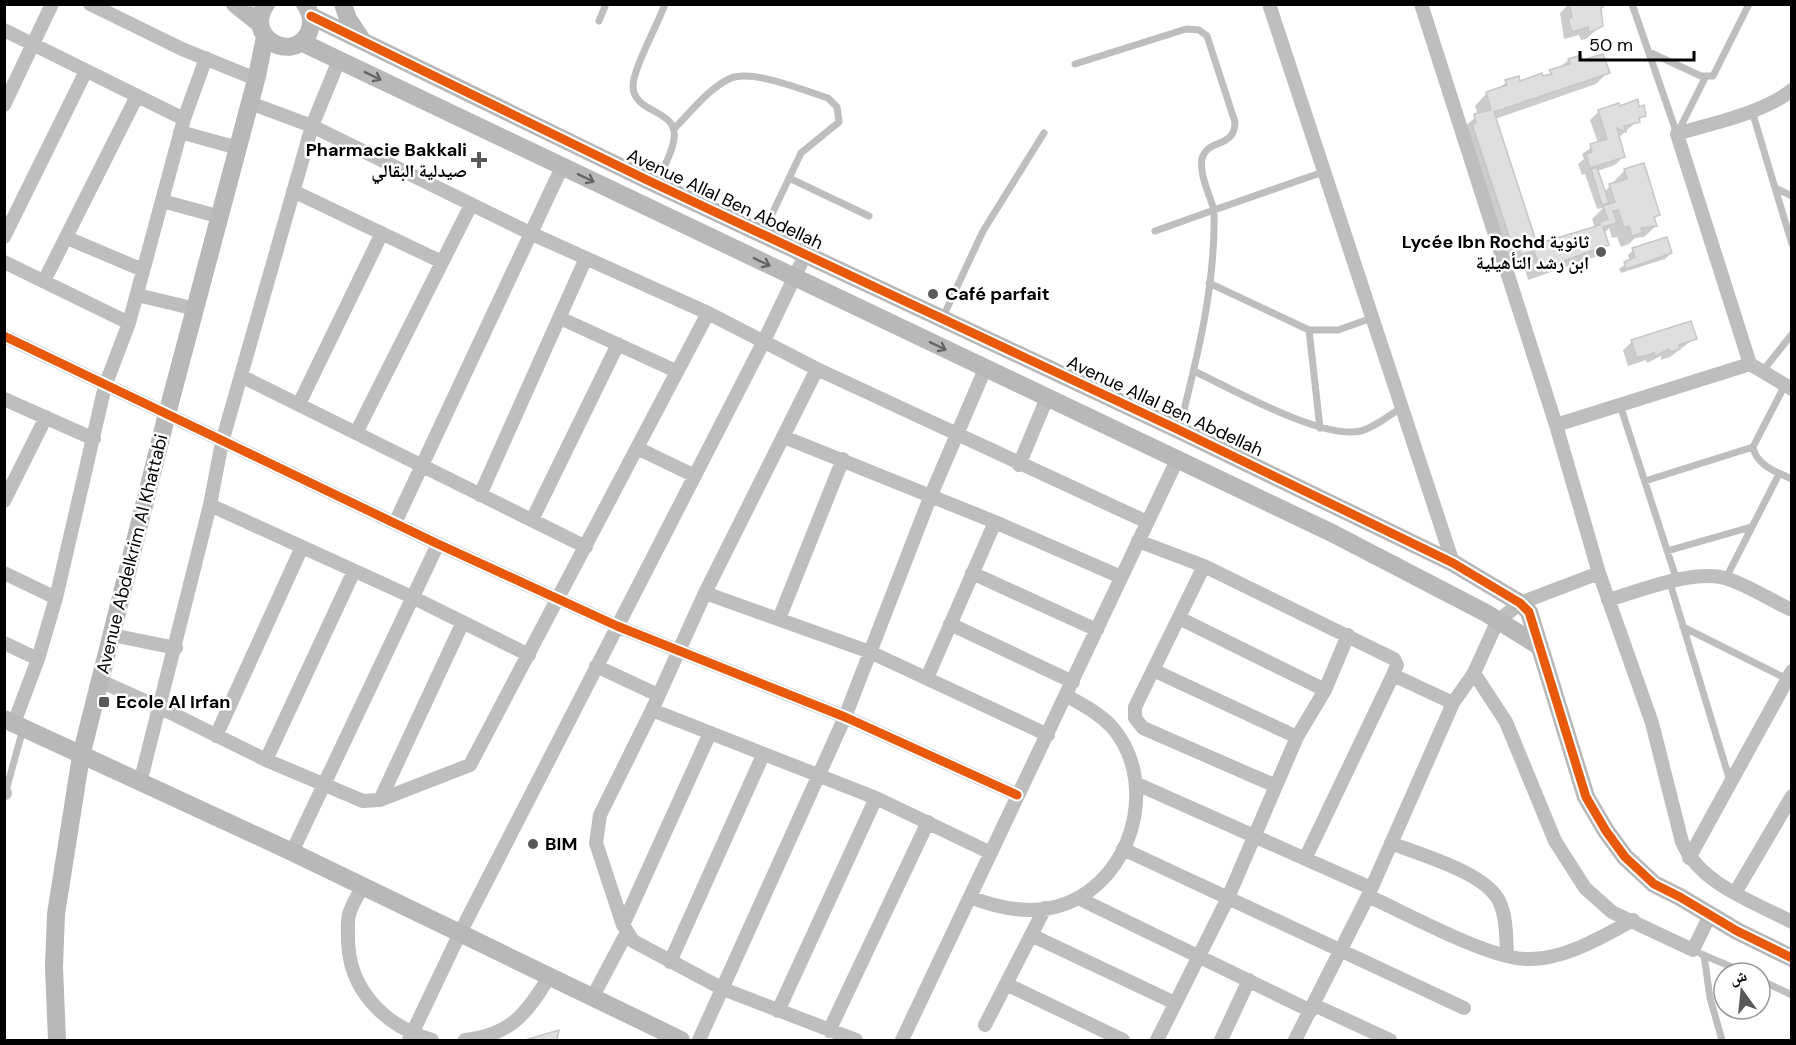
<svg xmlns="http://www.w3.org/2000/svg" width="1796" height="1045" viewBox="0 0 1796 1045" font-family="'DM Sans','Noto Naskh Arabic',sans-serif">
<rect width="100%" height="100%" fill="#fff"/>
<path fill="#0003" d="M1569,4h36l-5,8 2,13 -16,14 -5,1 -2,-5 -15,4 -4,-26z
M1569,60l13,2 26,10 -12,12 -101,35 41,127 59,-18 -3,-9 11,-11 -6,1 -12,-35 -3,1 -4,-11 6,-5 -2,-5 16,-11 -8,-23 9,-9 39,-2 6,6 -26,23 6,18 -9,9 -18,6 7,21 21,-22 34,44 -5,5 2,7 -12,11 -9,1 -6,6 -8,3 -4,-10 -5,1 -3,-10 -6,6 4,11 -12,12 -67,23 -5,-18 -14,4 -46,-138 15,-13 -3,-9 11,-12 12,-4 8,-8 13,1 25,-5z
M1633,250l38,3 -6,6 -44,14 -2,-4 11,-8 -2,-6z
M1695,338l-25,19 -9,3v-4l-14,7 -1,-3 -18,6 -5,-16 9,-8z"/>
<path fill="#dfdfdf" stroke="#c7c7c7" stroke-width="1.5" d="M1569,4h38l-6,4 2,18 -14,7 -1,-6 -16,5 -4,-13 4,-2z
M1603,54l7,19 -116,39 43,132 63,-19v-3l8,-3 -5,-13 12,-4 -6,-18 18,-5 -3,-10 20,-6 16,52 -6,2 3,9 -16,2 1,5 -10,3 -3,-10 -5,1 -6,-17 -5,1 4,12 -14,4 6,18 -69,24 -6,-18 -13,4 -2,-6 -5,2 -42,-127 4,-1 -2,-9 17,-4 -5,-18 21,-7 -2,-5 14,-4 1,5 22,-8 1,3 9,-2 -3,-4 21,-6 -2,-5 13,-4 2,5z
M1638,99l1,8 5,-2 2,11 -7,2 1,4 -16,4 2,6 -9,-4 8,29 -35,11 -4,-14 6,-2 -2,-8 17,-5 -9,-29 21,-7 1,3z
M1597,167l12,36 -7,2 -11,-36z
M1667,237l5,16 -46,16 -2,-7 11,-5 -3,-9z
M1691,321l6,18 -18,6 1,4 -10,3 -1,-3 -14,7 -1,-3 -17,5 -6,-18z
M559,1030l-2,10h-32z"/>
<g fill="none" stroke-linecap="round" stroke-linejoin="round">
<path stroke="#bebebe" stroke-width="7" d="M1632,4l45,130
M599,21l7,-17
M1649,52l52,24h12l36,-72
M1075,64l111,-35 13,1 8,6 28,86c0,27 -28,16 -33,37 -3,15 8,37 12,51l-59,21
M1752,111l23,77 17,8
M674,129c16,-16 34,-40 55,-50 22,-11 76,12 99,19l9,9 2,15 -38,31 -38,80
M1678,132l27,-54
M789,178l80,38
M657,182c6,-13 15,-28 17,-43 5,-30 -41,-25 -41,-53 0,-17 25,-62 32,-82
M1775,188l17,56
M1209,283l100,47h29l34,-12
M943,317l40,-86 61,-98
M1309,330l11,98
M1194,371c38,18 128,69 167,60 15,-4 27,-15 40,-23
M1762,372l30,-38
M1620,405l57,176
M1179,430c18,-71 37,-146 35,-220l109,-38
M1753,447c3,18 23,25 39,32
M1645,481l108,-34 32,-62
M1667,551l84,-24
M1726,578l53,-104
M1670,583l60,198
M1683,627l104,52
M5,794l18,-65
M1701,954l45,19
M1704,955l6,43 12,42
M1760,980l32,15"/>
<path stroke="#bebebe" stroke-width="14" d="M90,4l92,45 74,30
M1269,4l184,559
M1421,4l135,421 43,148 53,150 30,119c18,42 70,59 110,80
M4,30l180,89
M1792,90c-28,23 -80,33 -115,44l73,230 42,25
M250,103l62,23 218,107 178,80 109,56 330,153
M4,105l48,-101
M180,132l58,16
M293,191l149,71
M162,201l59,16
M4,237l82,-166
M67,238l76,32
M4,262l125,61
M44,281l93,-185
M137,295l59,14
M560,318l116,53
M4,336l434,208 179,82 228,91 172,78
M817,369l-112,224 -53,117 -52,105 -4,28 27,82 10,16 90,48 133,51
M241,376l345,171
M4,399l90,40
M299,404l83,-171
M1556,425l194,-61
M356,433l115,-228
M784,437l211,85 126,55
M637,448l58,28
M1019,465l28,-67
M480,495l106,-237
M4,501l42,-84
M210,505l202,92 117,58
M532,520l86,-176
M395,523l167,-356
M1138,541l66,25 190,93 3,6 -4,10 -88,184
M1204,566l-69,141v11l8,10 133,58
M4,573l52,25
M972,573l125,57
M705,593l165,59 178,83
M1608,600c32,-9 85,-31 117,-22 23,7 45,22 67,32
M1179,618l146,72
M779,619l64,-160
M950,624l123,58
M112,635l64,13
M4,643l34,16
M596,666l62,29
M1153,670l144,67
M1474,673l32,49 49,119 30,47 27,24 81,38 17,-35
M1393,675l60,28
M927,678l68,-156
M100,681l61,27 105,52 97,41 17,-1 90,-35 238,-452
M652,710l224,88 115,55
M14,723l24,-64 18,-61 49,-212 24,-63 55,-204 22,-61
M216,736l86,-189
M266,760l88,-189
M140,783l70,-278 12,-63 90,-316 27,-66
M1137,784l234,104
M4,792l1,1
M380,800l83,-178
M1391,843c29,12 94,29 108,58 8,16 7,37 8,54
M1123,849l341,159
M292,852l146,-308
M1689,858l103,-187
M363,886c-5,9 -12,20 -14,29 -2,7 -1,16 -1,23 0,52 37,88 84,102
M1735,893l57,-97
M1368,896c38,17 119,62 158,63 35,2 77,-22 107,-39
M970,897c35,14 75,20 110,0 57,-33 76,-119 32,-170 -13,-14 -29,-22 -45,-31
M1078,898l233,113
M623,925l87,-192
M1031,935l144,68
M670,962l93,-207
M1006,984l117,56
M592,998l34,-64
M1314,1005l76,35
M778,1011l98,-213
M985,1025l60,-117
M829,1031l99,-209
M409,1040l51,-107 304,-592 41,-86
M465,1040c46,-5 62,-27 84,-63
M699,1040l146,-323 86,-222 54,-126
M902,1040l275,-580
M1157,1040l70,-140 70,-163 28,-47 23,-55
M1221,1040l28,-60
M1295,1040l73,-144 85,-193 21,-30 23,-51 23,-19 79,-30"/>
<path stroke="#b8b8b8" stroke-width="18" d="M235,4l25,20
M266,4c-23,33 27,61 43,28 4,-10 2,-19 -4,-28
M343,4l5,15 14,21
M311,16l336,164 532,250 274,133 67,40 9,9 57,185 20,34 19,26 29,27 26,13 57,34 55,27
M301,42l1031,491 154,80 53,33
M4,719l288,133 389,188
M57,1040l-3,-73 2,-53 25,-158 86,-342 90,-338 8,-39"/>
<defs>
<path id="cycleway" d="M311,16l336,164 532,250 274,133 67,40 9,9 57,185 20,34 19,26 29,27 26,13 57,34 55,27
M4,336l434,208 179,82 228,91 172,78"/>
</defs>
<use href="#cycleway" stroke="#fff" stroke-width="13"/>
<use href="#cycleway" stroke="#e8590c" stroke-width="9"/>
</g>
<defs><path id="oneway-shaft" d="M-6 0H5M1.5-3L5.5 0L1.5 3" fill="none" stroke-width="1.6" stroke-linecap="round" stroke-linejoin="round" transform="scale(1.5)"/></defs>
<g stroke="#656565">
<use href="#oneway-shaft" transform="translate(373 76) rotate(26)"/>
<use href="#oneway-shaft" transform="translate(586 178) rotate(26)"/>
<use href="#oneway-shaft" transform="translate(762 262) rotate(26)"/>
<use href="#oneway-shaft" transform="translate(938 346) rotate(26)"/>
</g>
<g fill="#595959" stroke="#fff" stroke-width="2">
<path d="M476 151h6v6h6v6h-6v6h-6v-6h-6v-6h6z"/>
<circle cx="1601" cy="252" r="6"/>
<circle cx="933" cy="294" r="6"/>
<rect x="98" y="696" width="12" height="12" rx="3"/>
<circle cx="533" cy="844" r="6"/>
</g>
<g text-anchor="middle" stroke-width="5" stroke-linejoin="round" paint-order="stroke">
<g font-size="18" font-weight="bold" fill="#000" stroke="#fff" text-anchor="start">
<text x="467" y="156" text-anchor="end">Pharmacie Bakkali<tspan x="467" dy="21">صيدلية البقالي</tspan></text>
<text x="1589" y="248" text-anchor="end">Lycée Ibn Rochd ثانوية<tspan x="1589" dy="21">ابن رشد التأهيلية</tspan></text>
<text x="945" y="300">Café parfait</text>
<text x="116" y="708">Ecole Al Irfan</text>
<text x="545" y="850">BIM</text>
</g>
<g font-size="18" fill="#000" stroke="#fff">
<text transform="translate(725 199) rotate(25)" y="6">Avenue Allal Ben Abdellah</text>
<text transform="translate(1165 406) rotate(25)" y="6">Avenue Allal Ben Abdellah</text>
<text transform="translate(132 554) rotate(-76)" y="6">Avenue Abdelkrim Al Khattabi</text>
</g>
</g>
<rect width="1796" height="1045" fill="none" stroke="#000000" stroke-width="12"/>
<g transform="translate(1742 991) rotate(345)"><circle r="28" fill="#ffffff" stroke="#999999" stroke-width="1.5"/>
<path d="M0-4.5L10 22L0 15L-10 22Z" fill="#595959"/>
<text y="-9" font-size="16" font-weight="bold" text-anchor="middle" fill="#000000">ش</text>
</g>
<path d="M1580 51v9h114v-9" fill="none" stroke="#000000" stroke-width="3"/>
<text x="1589" y="51" font-size="18" fill="#000000" stroke="#ffffff" stroke-width="4.5" paint-order="stroke">50 m</text>
</svg>
